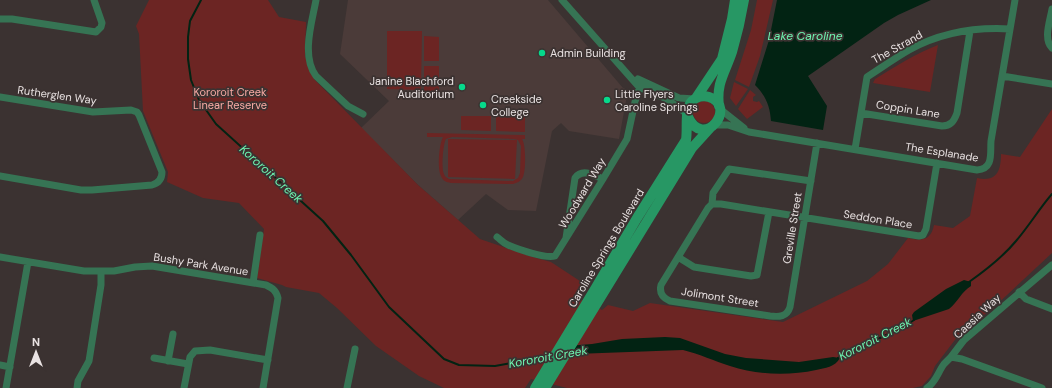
<svg xmlns="http://www.w3.org/2000/svg" width="1052" height="388" viewBox="0 0 1052 388" font-family="'DM Sans',sans-serif">
<rect width="100%" height="100%" fill="#3b3231"/>
<path fill="#4b3b39" d="M348,0h200l75,88 5,2 -9,49 -50,-8 -8,-8 -9,8 -16,80 -28,-1 -22,-16 -28,26 -40,-35 -57,-57 28,-27 -49,-47z"/>
<path fill="#6c2523" fill-rule="evenodd" d="M149,0h119l11,17 27,5 -1,34 9,23 104,106 62,54 53,18 18,5 35,23 -8,13 24,12 6,-5 25,6 17,-8 133,19 84,-41 21,-17 20,-26c13,3 23,3 26,-13l19,3 17,-12 7,-38c19,4 24,-6 24,-24l19,3 32,-48v144l-60,56 -31,23 -26,34 -4,10 -9,10 -9,2h-346l-36,-9 -6,9h-81l-25,-12 -43,-30 -39,-38 -18,-15 -33,-6 -4,-2 -25,-7 7,-49 -25,-26 -36,-5 -36,-16 1,-10 -25,-61 -4,-77 -3,-8z
M757,0h16l-13,56 -11,31 -14,-7 16,-50z
M387,31h35l-1,59 -34,-1z
M424,36l15,1v24h-15z
M938,45l-8,47 -57,-9 2,-4c21,-13 40,-25 63,-34z
M424,66h15v28h-15z
M734,82l14,7 -12,17 -6,-8z
M750,90l6,5 -3,2v4l4,1 2,-1 4,6 -16,12 -9,-10z
M693 112a11 11 0 1 1 22 0a11 11 0 1 1-22 0Z
M461,116h30v15l-30,-1z
M496,116l29,1v15l-29,-1z
M427,133l98,2v4h-3c4,6 4,31 1,38 -2,4 -6,6 -10,7l-62,-1c-5,-1 -8,-2 -10,-7 -4,-7 -2,-32 2,-39h-16zM452,137l62,2 4,1 3,6 -1,27 -2,5 -5,3 -64,-2c-3,-2 -4,-2 -5,-5 -3,-5 -1,-30 2,-35z
M448,139l69,1 -2,39 -67,-2z"/>
<path fill="#022313" d="M777,0h154l-33,15 -14,8 -76,53 19,30 -4,24 -52,-9c-1,-15 -5,-25 -16,-36l14,-45z
M964,280l7,2v4c-10,6 -13,16 -22,23l-36,12 -1,-6 2,-3 32,-23z
M665,337l15,1 45,16 21,4 53,4 34,-5 7,1c-5,9 -15,10 -24,12 -28,6 -58,5 -86,-4 -16,-5 -30,-12 -47,-16l-108,4h-6l-2,-8 25,-2 30,-5z"/>
<g fill="none" stroke-linecap="round" stroke-linejoin="round">
<path stroke="#022313" stroke-width="2" d="M201,0l-11,21 -2,16v22l3,21 8,20 17,24 107,97 28,34 38,52 55,52 15,6 36,1 55,-10
M969,282c17,-12 33,-24 47,-41 13,-15 23,-32 36,-47
M838,358l67,-32 9,-6"/>
<path stroke="#367454" stroke-width="7" d="M316,0c-4,22 -15,56 0,76l32,30 15,8
M562,0l77,87 28,12 20,15
M1052,9c-2,12 -9,30 0,39
M0,19h12l84,13 5,-5 1,-4 -8,-23
M1002,76l50,8
M638,79l41,19 16,1
M0,97l93,15 38,-2 6,2 2,3 23,57c0,7 -3,11 -10,13l-60,5h-11l-81,-14
M720,109l24,19
M861,113l81,13c9,0 12,-5 15,-13l13,-82
M714,125h14l21,7 228,38c17,-1 13,-17 14,-29l24,-141
M855,149l12,-72c14,-9 28,-19 42,-27 31,-17 66,-23 101,-21
M712,204l-4,4 -47,77c-2,8 2,13 9,16l100,15c9,1 17,1 20,-9l27,-164
M712,204h9l198,32 4,-1 3,-6 11,-66
M712,204l1,-11 16,-24 82,12
M497,237c4,3 6,6 11,8 9,4 38,14 47,11l48,-77 24,-40 8,-37 6,-21
M566,238l9,-60c7,-10 19,-3 28,1
M0,257l84,14h30l21,-4 17,-1 114,19c6,3 10,5 12,13l-15,90
M678,257l16,10 57,9 6,-1 12,-63
M253,283l7,-48
M1019,292l7,7 26,10
M951,357l13,-17 88,-75
M154,358l34,6
M168,361l5,-27
M0,365l10,2
M6,388l22,-126
M77,388l1,-7 11,-20 12,-76v-13
M184,388l6,-31 5,-6 15,-1 58,10
M347,388l8,-39
M927,388c9,-6 11,-16 17,-24 2,-2 5,-5 7,-7l11,2 80,29"/>
<path stroke="#279764" stroke-width="10" d="M696,98l26,-39 10,-40 3,-19
M719,106c-3,-23 6,-33 13,-54 5,-17 9,-34 12,-52
M535,388l60,-99 42,-71 49,-78c2,-11 -2,-31 6,-39 4,-4 11,-6 17,-4 29,9 -5,54 -21,20
M545,388l147,-240 19,-21"/>
</g>
<g fill="#06d98b" stroke="#3b3231" stroke-width="1.5">
<circle cx="542" cy="53" r="4"/>
<circle cx="462" cy="87" r="4"/>
<circle cx="607" cy="100" r="4"/>
<circle cx="483" cy="105" r="4"/>
</g>
<g text-anchor="middle" stroke-width="3.5" stroke-linejoin="round" paint-order="stroke">
<g font-size="11" fill="#e9e2e2" stroke="#3b3231">
<text transform="translate(897 47) rotate(-29)" y="4">The Strand</text>
<text transform="translate(57 95) rotate(8)" y="4">Rutherglen Way</text>
<text transform="translate(908 109) rotate(9)" y="4">Coppin Lane</text>
<text transform="translate(942 152) rotate(9)" y="4">The Esplanade</text>
<text transform="translate(582 193) rotate(-59)" y="4">Woodward Way</text>
<text transform="translate(878 219) rotate(9)" y="4">Seddon Place</text>
<text transform="translate(792 228) rotate(-81)" y="4">Greville Street</text>
<text transform="translate(606 248) rotate(-59)" y="4">Caroline Springs Boulevard</text>
<text transform="translate(201 264) rotate(9)" y="4">Bushy Park Avenue</text>
<text transform="translate(720 297) rotate(9)" y="4">Jolimont Street</text>
<text transform="translate(977 316) rotate(-43)" y="4">Caesia Way</text>
</g>
<g font-size="11" fill="#e9e2e2" stroke="#3b3231" text-anchor="start">
<text x="550" y="57">Admin Building</text>
<text x="454" y="85" text-anchor="end">Janine Blachford<tspan x="454" dy="13">Auditorium</tspan></text>
<text x="615" y="98">Little Flyers<tspan x="615" dy="13">Caroline Springs</tspan></text>
<text x="491" y="103">Creekside<tspan x="491" dy="13">College</tspan></text>
</g>
<g font-size="11" fill="#f8aaa4" stroke="#3b3231">
<text x="230" y="96">Kororoit Creek<tspan x="230" dy="13">Linear Reserve</tspan></text>
</g>
<g font-size="12" font-style="italic" fill="#6ef6b1" stroke="#3b3231">
<text x="805" y="40">Lake Caroline</text>
<text transform="translate(271 174) rotate(42)" y="4">Kororoit Creek</text>
<text transform="translate(875 339) rotate(-27)" y="4">Kororoit Creek</text>
<text transform="translate(548 357) rotate(-10)" y="4">Kororoit Creek</text>
</g>
</g>
<g transform="translate(36 352)" stroke="#3b3231" stroke-width="3" paint-order="stroke">
<path d="M0-3L7 15L0 10L-7 15Z" fill="#e9e2e2"/>
<text y="-6" font-size="11" font-weight="bold" text-anchor="middle" fill="#e9e2e2">N</text>
</g>
</svg>
